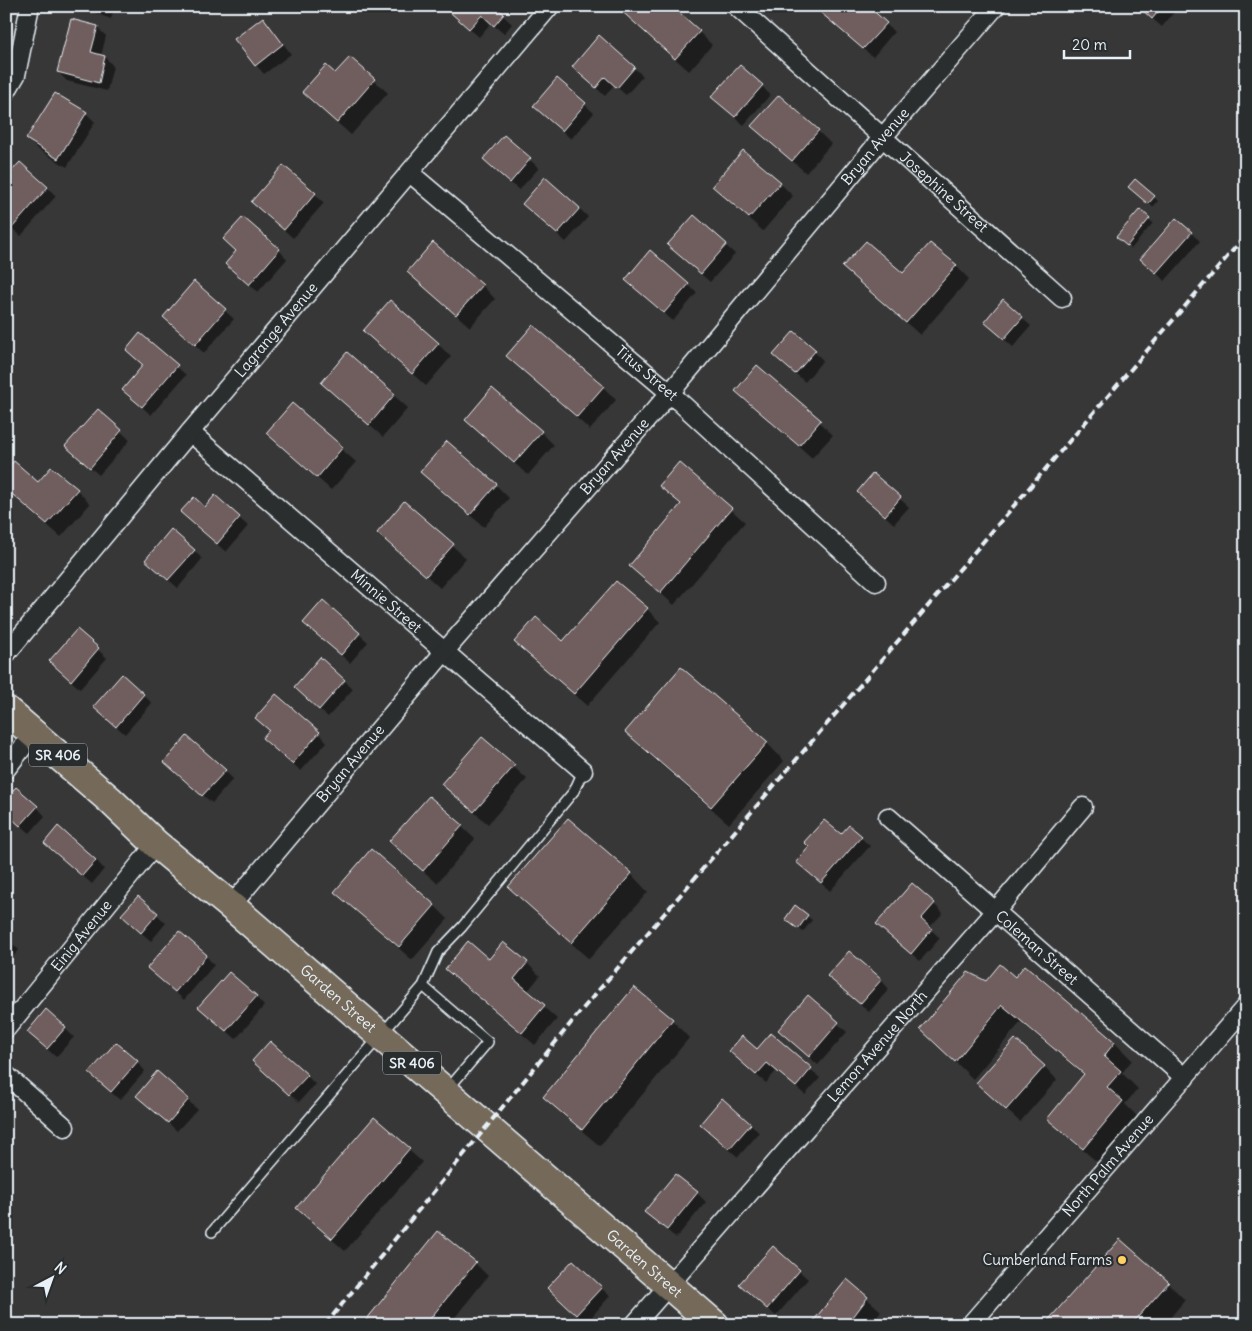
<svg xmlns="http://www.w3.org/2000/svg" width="1252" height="1331" viewBox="0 0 1252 1331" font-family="Delius,sans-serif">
<rect width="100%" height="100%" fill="#383737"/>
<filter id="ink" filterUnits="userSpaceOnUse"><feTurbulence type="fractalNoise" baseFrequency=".02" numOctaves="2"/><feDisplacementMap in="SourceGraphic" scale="10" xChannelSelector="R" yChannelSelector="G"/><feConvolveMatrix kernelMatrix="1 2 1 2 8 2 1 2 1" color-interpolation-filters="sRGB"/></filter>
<g filter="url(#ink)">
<path fill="#0007" d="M81,6h34l-4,13 -27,-10z
M443,6h50l19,18 -8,10 -13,-11 -12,14z
M1138,6h41l-17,21z
M617,7l82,25 13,13 -23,26z
M263,19l8,8 20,27 -27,20 -8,-9z
M830,20l56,4 8,8 -21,25z
M97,27l9,9 -5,20 4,1 8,9 -6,25 -40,-10 -9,-9z
M350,59l38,34 -37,42 -48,-43 33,-17z
M634,68l9,8 -17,19 -12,-10 -9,11 -23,-21z
M557,80l37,33 -23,26 -28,-25z
M762,86l8,9 -26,30 -22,-19z
M86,113l9,9 -28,45 -31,-19 -8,-9z
M753,126l65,5 13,13 -25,29z
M504,137l35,31 -20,22 -26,-22z
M780,183l13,13 -30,35 -36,-32z
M47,187l9,9 -35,40 -15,-13z
M1134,190l20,7 4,4 -5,6z
M315,194l9,9 -31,35 -31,-28z
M579,208l9,9 -22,25 -34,-30z
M694,217l41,37 -25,28 -32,-28z
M1149,219l4,4 -22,26 -9,-8z
M1191,233l9,8 -35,40 -15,-14z
M279,250l8,9 -29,33 -23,-20z
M650,252l47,41 -24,28 -38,-33z
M956,266l13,13 -49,56 -76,-68 59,8z
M408,272l74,13 13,14 -25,28z
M194,283l40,36 -30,34 -31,-27z
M1022,318l9,8 -18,21 -19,-17z
M365,331l73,13 13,13 -25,29z
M794,333l29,27 -18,22 -21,-19z
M141,335l45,40 -35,40 -19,-17 12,-32z
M347,354l61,54 -25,29 -47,-41z
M508,356l95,31 13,13 -26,30z
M758,367l75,68 -21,23 -75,-67z
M292,405l64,57 -25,28 -64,-57z
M98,411l32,29 -31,35 -23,-20z
M541,432l13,13 -26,30 -48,-42z
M679,464l66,58 -71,83 -44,-39 52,-61 -21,-19z
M873,475l36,32 -15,17 -27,-24z
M435,485h61l13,13 -25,29z
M77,490l13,14 -29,33 -49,-43z
M215,497l33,29 -22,26 -35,-31 14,-12z
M404,503l62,55 -26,30 -61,-55z
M194,550l8,9 -24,29 -23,-20z
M323,602l45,40 -18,21 -36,-32z
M647,609l13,13 -73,84 -72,-64h48z
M77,631l30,27 -27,31 -21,-19z
M122,676l30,27 -27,31 -21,-18z
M344,680l9,9 -25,28 -24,-21z
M270,730l49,3 8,9 -26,29 -28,-25z
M626,732l141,11 17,18 -55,63 -85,-74z
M482,738l45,41 -39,45 -32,-27z
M174,770l51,1 8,8 -21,24z
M429,797l46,42 -38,44 -33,-29z
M37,807l8,9 -15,17 -24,-20z
M568,819l63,55 17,18 -59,67 -62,-55 -18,-17z
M849,827l21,19 -40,45 -24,-21z
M54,851l42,9 8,9 -12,15z
M336,892l99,14 13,13 -36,41z
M138,897l28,26 -15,18 -20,-17z
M934,904l9,9 -14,15 11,10 -20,23 -33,-29z
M795,907l17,13 -9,12 -12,-10z
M6,938l13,12 -13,14z
M206,956l8,9 -30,35 -27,-24z
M489,960l38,3 13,13 -13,16 30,27 -22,26 -75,-63 -13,-13z
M1025,967l90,76 17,17 -10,13 16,16 -13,15 15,15 -39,46 -35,-29 -18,-18 37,-42 -64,-54 -48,57 -33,-32 46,-64 29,-4z
M881,980l8,9 -20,23 -31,-27z
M256,997l8,9 -28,33 -27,-24z
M808,997l39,35 -29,33 -30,-26z
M46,1011l28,26 -18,20 -19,-17z
M672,1020l17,18 -89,108 -37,-31 -18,-18z
M771,1034l49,44 -15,17 -28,-25 -11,13 -27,-23 18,-9z
M137,1062l8,9 -25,29 -21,-18z
M1044,1066l13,14 -37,42 -29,-26z
M262,1069l45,7 8,8 -16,18z
M158,1073l39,36 -20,22 -30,-27z
M374,1119l48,43 -77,89 -48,-43z
M751,1124l8,9 -21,24 -28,-24z
M697,1193l9,9 -30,36 -30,-26z
M773,1247l35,32 -32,37 -27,-23z
M475,1263l13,13 -39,49h-85z
M847,1281l34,30 -11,14h-59z
M1168,1283l17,17 -21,25h-118z
M601,1288l9,8 -24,27 -29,-26z"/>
<path fill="#705d5d" stroke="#e8f1f8" d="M443,6h52l9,8 -10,12 -12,-11 -13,14z
M616,6h56l28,25 -25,28z
M824,6h44l19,17 -24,26 -43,-37z
M1138,6h25l-11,13z
M263,17l20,27 -28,22 -21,-27z
M71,19l27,7 -7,26 14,4 -6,27 -42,-11z
M599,35l36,32 -18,21 -12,-11 -9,11 -24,-21z
M350,57l25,22 -38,44 -35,-31 24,-27 9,8z
M740,65l23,20 -28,32 -24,-20z
M557,78l29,25 -24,28 -29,-25z
M55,93l32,19 -29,47 -32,-20z
M779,95l40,35 -27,31 -41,-35z
M504,135l27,23 -21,25 -27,-24z
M743,150l38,32 -32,36 -37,-32z
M20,162l28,25 -36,41 -6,-5v-46z
M283,165l33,28 -32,37 -33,-28z
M545,177l35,31 -23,26 -35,-30z
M1135,179l20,17 -7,8 -20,-17z
M1140,209l10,9 -23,28 -11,-9z
M694,215l33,29 -26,30 -34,-29z
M243,217l37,32 -31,36 -24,-21 11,-13 -13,-12z
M1176,218l16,14 -36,41 -16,-14z
M866,241l37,32 27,-30 27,22 -51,58 -64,-56z
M433,242l50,43 -27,30 -49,-43z
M650,250l39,34 -25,29 -39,-33z
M194,281l32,28 -31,36 -32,-28z
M1003,299l20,18 -19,22 -20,-17z
M390,300l49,43 -27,31 -49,-43z
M533,325l71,61 -27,31 -71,-61z
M794,331l22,19 -21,24 -22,-19z
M140,333l38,32 -36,42 -20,-17 21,-25 -17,-15z
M347,352l48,42 -26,31 -48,-42z
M757,365l64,55 -22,26 -64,-55z
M492,388l50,43 -28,32 -49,-43z
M292,403l51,44 -26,31 -51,-45z
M98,409l24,21 -32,38 -25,-22z
M447,441l50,43 -27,31 -50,-43z
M14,461l24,21 13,-15 27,22 -31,35 -41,-35v-19z
M679,462l53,46 -72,85 -31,-27 52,-62 -22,-18z
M873,473l28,24 -16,19 -28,-24z
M215,495l25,22 -23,27 -37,-32 14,-15 11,10z
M404,501l50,43 -28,32 -49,-43z
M171,529l24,21 -27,30 -23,-20z
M616,581l32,27 -74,86 -60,-52 22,-25 27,24z
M323,600l37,33 -19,22 -38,-32z
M77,629l22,19 -28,33 -22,-20z
M320,657l25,23 -26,30 -25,-23z
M681,667l87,75 -57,65 -86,-75z
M122,674l22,20 -28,33 -23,-20z
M276,694l44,38 -28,32 -30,-26 7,-8 -14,-12z
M187,736l39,34 -24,26 -38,-34z
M482,737l33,28 -41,47 -33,-28z
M16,787l22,19 -18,20 -14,-13v-15z
M429,796l34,29 -40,46 -34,-30z
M568,818l64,55 -61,70 -63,-56z
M824,820l17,14 8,-9 13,11 -41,47 -25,-21 13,-15 -5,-5z
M58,826l38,34 -14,16 -38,-33z
M371,849l64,56 -36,42 -65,-55z
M912,883l23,20 -14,16 11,10 -21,25 -35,-30z
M138,896l20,17 -17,20 -20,-18z
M795,905l13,10 -10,14 -13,-10z
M179,931l28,24 -32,37 -28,-24z
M468,941l21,18 14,-17 25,20 -14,17 31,26 -23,28 -77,-64z
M849,951l33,28 -22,25 -33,-28z
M1000,964l15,13 10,-12 90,77 -11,14 17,15 -14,16 16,14 -40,48 -36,-30 37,-45 -82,-69 -47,57 -35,-33 48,-57 18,9z
M229,972l28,24 -31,35 -28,-24z
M634,987l39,32 -91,111 -39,-33z
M808,995l31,27 -30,35 -31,-27z
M46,1009l20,18 -19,22 -20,-17z
M771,1033l41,35 -16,19 -29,-24 -11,12 -27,-24 13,-15 15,13z
M1015,1039l30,27 -39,44 -30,-27z
M270,1041l38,34 -19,20 -37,-34z
M116,1042l22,19 -27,31 -22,-19z
M157,1071l32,28 -21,24 -32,-27z
M722,1098l29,26 -22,25 -29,-25z
M374,1117l36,31 -78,91 -36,-31z
M675,1174l23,18 -31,38 -23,-18z
M438,1231l38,31 -51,63h-63z
M1120,1239l49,43 -38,43h-87z
M773,1246l27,24 -33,39 -28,-25z
M573,1260l29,27 -26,28 -29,-27z
M847,1279l21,18 -21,28h-37z"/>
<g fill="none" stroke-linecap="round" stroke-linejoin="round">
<defs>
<path id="service" d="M423,986l65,56 -40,47
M212,1232l211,-246 15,-34 24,-25 112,-136 9,-20"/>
<g id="minor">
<path id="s1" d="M736,6l326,292"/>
<path d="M6,92l10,-17 14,-69"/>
<path id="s2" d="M410,173l260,220 206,189"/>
<path id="s3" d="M190,432l393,339"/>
<path id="s4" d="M6,654l184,-222 360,-426"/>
<path d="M6,769l27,-35"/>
<path id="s5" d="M888,817l297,261"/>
<path id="s6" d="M231,906l214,-255 225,-258 212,-255 114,-132"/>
<path id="s7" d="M6,1029l150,-185"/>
<path d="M6,1075l59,52"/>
<path id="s8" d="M634,1325l361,-413 88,-105"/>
<path id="s9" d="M970,1325l276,-319"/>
</g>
<g id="primary">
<path id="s10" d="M6,710l104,90 46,44 75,62 484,419"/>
</g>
</defs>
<use href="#service" stroke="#e8f1f8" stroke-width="12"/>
<use href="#minor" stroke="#e8f1f8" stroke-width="21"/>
<use href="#primary" stroke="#e8f1f8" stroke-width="31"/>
<use href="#service" stroke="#2a2d2e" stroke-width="9"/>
<use href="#minor" stroke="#2a2d2e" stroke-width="18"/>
<use href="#primary" stroke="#746a5a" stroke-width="28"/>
<path stroke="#e8f1f8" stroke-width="4" stroke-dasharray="8 4" stroke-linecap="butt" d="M325,1325l255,-313 666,-777"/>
</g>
</g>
<circle fill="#ffd166" stroke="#2a2d2e" stroke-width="2" cx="1122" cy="1260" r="5"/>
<g text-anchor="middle" stroke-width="4.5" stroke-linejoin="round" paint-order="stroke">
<g fill="#2a2d2e" stroke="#afb6bb" stroke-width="1">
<rect x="29" y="743.5" width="58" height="23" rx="4"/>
<rect x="383" y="1051.5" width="58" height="23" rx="4"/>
</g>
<g font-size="14" font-weight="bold" fill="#e8f1f8">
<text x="58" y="760">SR 406</text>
<text x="412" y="1068">SR 406</text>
</g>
<g font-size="15" fill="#e8f1f8" stroke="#2a2d2e">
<text dy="5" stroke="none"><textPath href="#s6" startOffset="996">Bryan Avenue</textPath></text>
<text dy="5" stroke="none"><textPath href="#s1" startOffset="279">Josephine Street</textPath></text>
<text dy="5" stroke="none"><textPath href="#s4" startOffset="422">Lagrange Avenue</textPath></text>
<text dy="5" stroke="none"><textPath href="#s2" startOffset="310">Titus Street</textPath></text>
<text dy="5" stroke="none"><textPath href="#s6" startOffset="591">Bryan Avenue</textPath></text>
<text dy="5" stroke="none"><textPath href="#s3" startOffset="259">Minnie Street</textPath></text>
<text dy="5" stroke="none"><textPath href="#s6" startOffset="186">Bryan Avenue</textPath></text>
<text dy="5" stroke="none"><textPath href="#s7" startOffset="120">Einig Avenue</textPath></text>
<text dy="5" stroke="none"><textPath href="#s5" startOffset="198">Coleman Street</textPath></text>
<text dy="5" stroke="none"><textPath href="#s10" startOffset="440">Garden Street</textPath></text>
<text dy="5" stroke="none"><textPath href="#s8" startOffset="370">Lemon Avenue North</textPath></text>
<text dy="5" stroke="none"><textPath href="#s9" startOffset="211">North Palm Avenue</textPath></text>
<text dy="5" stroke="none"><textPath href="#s10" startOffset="845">Garden Street</textPath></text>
</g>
<g font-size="15" fill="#e8f1f8" stroke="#2a2d2e" text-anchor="end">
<text x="1112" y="1265">Cumberland Farms</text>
</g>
</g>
<rect width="1252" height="1331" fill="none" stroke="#2a2d2e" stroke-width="25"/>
<rect x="12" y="12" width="1227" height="1306" fill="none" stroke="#e8f1f8" stroke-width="2" filter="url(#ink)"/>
<g transform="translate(52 1278) rotate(41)" stroke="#2a2d2e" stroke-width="4" paint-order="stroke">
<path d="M0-4L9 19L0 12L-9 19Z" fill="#e8f1f8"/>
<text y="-8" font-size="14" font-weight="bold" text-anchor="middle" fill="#e8f1f8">N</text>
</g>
<path d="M1064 50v8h66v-8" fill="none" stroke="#e8f1f8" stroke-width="2.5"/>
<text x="1072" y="50" font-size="15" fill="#e8f1f8" stroke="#2a2d2e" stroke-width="4" paint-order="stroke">20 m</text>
</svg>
